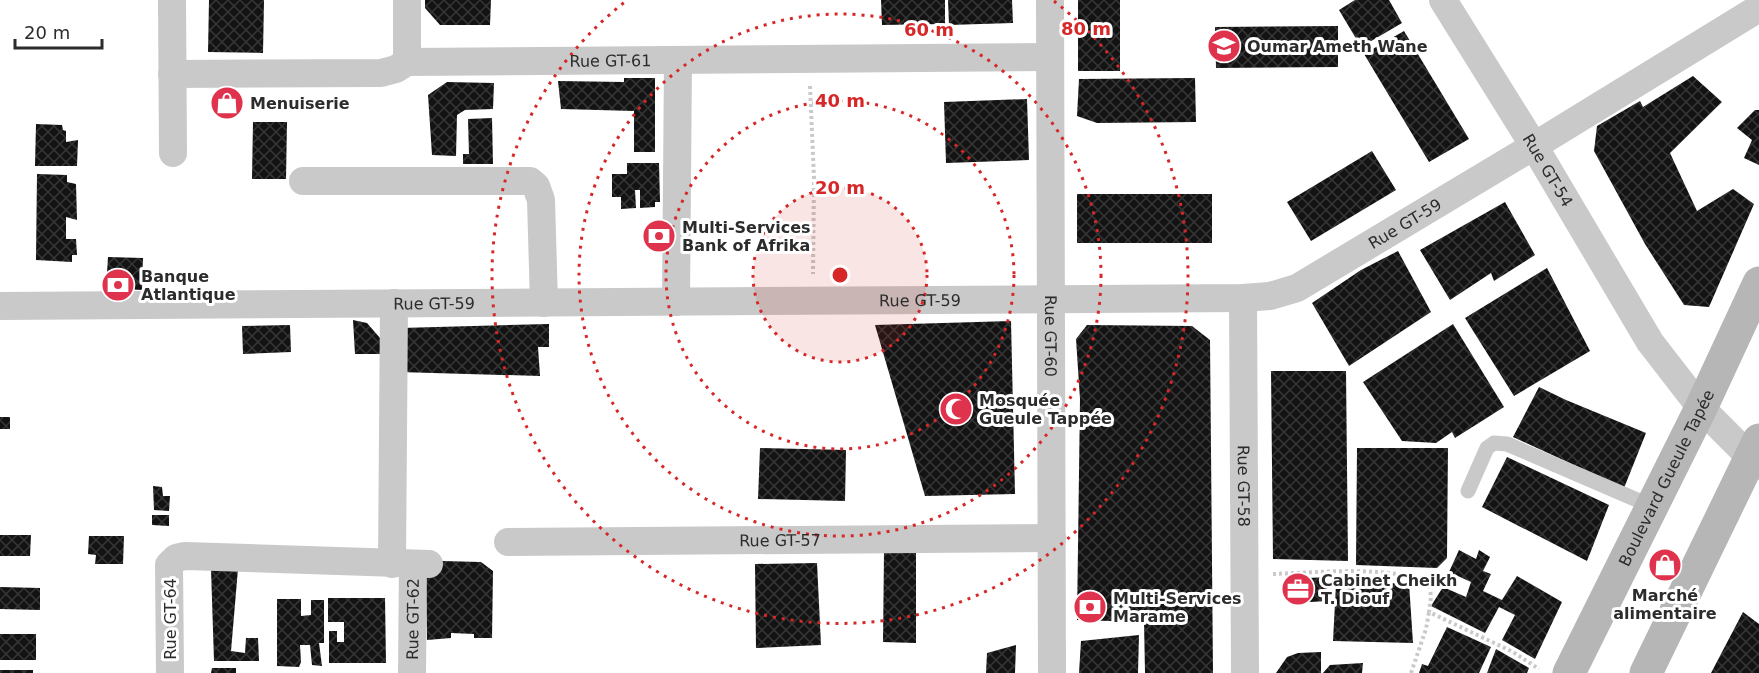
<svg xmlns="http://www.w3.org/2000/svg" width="1759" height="673" viewBox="0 0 1759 673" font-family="'DejaVu Sans',sans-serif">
<defs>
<pattern id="building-cross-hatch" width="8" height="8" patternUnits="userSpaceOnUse" patternTransform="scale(1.5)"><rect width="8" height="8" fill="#131313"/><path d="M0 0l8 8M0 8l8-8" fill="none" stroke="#363636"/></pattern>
</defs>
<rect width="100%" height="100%" fill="#fff"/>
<path fill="url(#building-cross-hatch)" d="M209,0h55l-1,53 -55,-1z
M425,0h66l-1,25h-50l-15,-17z
M881,0h64v24l-63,1z
M948,0h64l1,23 -64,2z
M1078,0h42v71h-42z
M1355,0h34l13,23 -41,24 -22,-37z
M1338,26v41l-122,1 -1,-41z
M1404,31l65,108 -40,23 -65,-108z
M1693,76l29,26 -52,51 27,58 36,-22 21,15 -45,103 -25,-2 -39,-61 -51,-93 3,-25 43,-25 3,6z
M624,78h31v74h-21v-41l-73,-2 -3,-28 66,1z
M1195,78l1,44 -99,1 -20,-7 2,-37z
M447,82l47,1 -1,26 -28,1 -8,5 -1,41 -24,-1 -4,-60z
M1027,99l2,61 -83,3 -2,-61z
M1755,110h4v55l-15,-7 8,-18 -15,-12z
M492,118l1,46h-30v-10h6l-1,-35z
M253,122h34l-1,57h-34z
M36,124l26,1 1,5 3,1v11l12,-2 -1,26h-42z
M1372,151l24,39 -85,51 -24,-39z
M627,163h32l1,39h-5v5l-15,1v-18h-5l1,18 -15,1v-12h-9v-23h15z
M37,174l30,1v7l9,2 1,36 -11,-3v22h10l1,16h-5v7l-36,-2z
M1077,194h135v49h-135z
M1505,202l30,53 -41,26 -3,-8 -41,27 -30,-50z
M1398,251l33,61 -82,54 -37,-63 49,-33z
M108,257l35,1 -1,32 -36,-2z
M1547,268l43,83 -76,45 -49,-78z
M353,320l14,3 13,15v16h-25z
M1011,321l4,173 -90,2 -50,-171z
M549,324v23h-11l2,29 -141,-4 1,-44z
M1453,324l51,83 -49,31 -3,-6 -16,11 -34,-2 -39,-59z
M290,325l1,27 -48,2 -1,-28z
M1087,325l105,1 18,14 3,333h-68l-1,-51 -67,-2 3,-221 -4,-60z
M1271,371h75l2,190 -75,-2z
M1539,387l27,13 80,33 -22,55 -111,-51z
M0,417h10v12h-10z
M760,448l86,2 -1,51 -87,-2z
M1357,448h91l-1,110 -10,10 -81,-3z
M1507,457l102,48 -22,56 -105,-54z
M153,486l9,1 1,9h7l-1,15 -15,-1z
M152,515h17v11l-17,-1z
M0,535h31l-1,21h-30z
M89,536h35l-1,28h-28l1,-9 -8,-1z
M916,545v98l-33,-1 1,-89z
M1459,550l17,9 3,-9 11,7 -7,14 8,3 -8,17 19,9 15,-24 45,26 -27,57 -33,-19 13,-25 -16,-8 -14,26 -54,-27 12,-19 23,10 5,-15 -22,-10z
M442,561l39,1 12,9 -1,67h-18v-4l-23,-1v5l-24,2 -1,-62z
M817,563l4,82 -65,3 -1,-84z
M211,569h27l-7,82 14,2 1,-15h12l1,23h-45z
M1327,577l2,24 -38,2 -1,-24z
M1409,583l4,60 -80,-2 3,-57z
M0,587l40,1v22l-40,-1z
M328,598h57l1,65h-57v-32h8v11h7v-20h-16z
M277,599h24v17l10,-1v-15h13v43h-5l3,23 -10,-1 -2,-20h-10l1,17 -2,5 -22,-1z
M1743,612l16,12v49h-48z
M1447,627l44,20 -12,26h-60l3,-9 6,2z
M0,634h36v26h-36z
M1139,635l-1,38h-59l2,-32z
M1016,645l-1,28h-29l1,-20z
M1496,649l33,19 -2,5h-40z
M1321,652v21h-45l11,-16 11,-4z
M1363,663l-1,10h-39l7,-8z
M212,668h24v5h-25z
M0,670h33v3h-33z"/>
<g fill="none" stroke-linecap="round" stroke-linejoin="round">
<path stroke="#c9c9c9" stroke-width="4" stroke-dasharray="3 3" stroke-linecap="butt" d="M810,86l4,92 -1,96
M1273,574c52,-2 106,-8 156,7l2,16 -2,15 84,40 26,17
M1411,673l15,-44 3,-17"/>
<path stroke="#c9c9c9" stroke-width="15" d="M1468,491l19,-43 7,-5 13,1 144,62"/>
<g stroke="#c9c9c9" stroke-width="28">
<path d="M172,0l1,153"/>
<path d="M407,0v62"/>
<path id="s1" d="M1050,0l2,673"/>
<path id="s2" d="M1443,0l91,146 116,196 51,66 58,58"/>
<path id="s3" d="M172,74l209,-1 15,-4 11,-7 643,-5"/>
<path d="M303,181h227l6,5 5,14 3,103"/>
<path id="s4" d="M1243,298l2,375"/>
<path d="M676,302l2,-242"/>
<path id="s5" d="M0,306l1243,-8 27,-2 27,-8 237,-142 225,-138"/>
<path id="s6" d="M508,542l544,-4"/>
<path d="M392,564l2,-261"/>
<path d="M170,673l-1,-108 7,-7 9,-2 244,8"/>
<path id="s7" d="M412,673l1,-109"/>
</g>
<g stroke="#b6b6b6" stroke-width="33">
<path id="s8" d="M1569,673l132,-265 58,-125"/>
<path d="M1646,673l113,-233"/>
</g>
</g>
<circle cx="840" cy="275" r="87" fill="#d62828" fill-opacity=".12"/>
<g fill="none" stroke="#d62828" stroke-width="3" stroke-dasharray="3 6">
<circle cx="840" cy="275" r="87"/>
<circle cx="840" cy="275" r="174"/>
<circle cx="840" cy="275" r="261"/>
<path d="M1054 1A348 348 0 1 1 626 1"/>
</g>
<defs>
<symbol id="school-disc" viewBox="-11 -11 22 22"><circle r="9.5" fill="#df324d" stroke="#fff"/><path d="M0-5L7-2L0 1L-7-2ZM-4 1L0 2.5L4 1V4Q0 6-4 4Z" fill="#fff"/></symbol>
<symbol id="shop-disc" viewBox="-11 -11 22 22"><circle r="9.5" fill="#df324d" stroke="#fff"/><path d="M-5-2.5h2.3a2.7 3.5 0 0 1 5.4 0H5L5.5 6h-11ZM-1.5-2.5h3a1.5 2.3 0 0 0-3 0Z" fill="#fff"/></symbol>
<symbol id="bank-disc" viewBox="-11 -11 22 22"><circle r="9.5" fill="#df324d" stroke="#fff"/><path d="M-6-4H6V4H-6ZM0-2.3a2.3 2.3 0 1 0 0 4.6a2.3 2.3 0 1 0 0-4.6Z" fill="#fff"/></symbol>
<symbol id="mosque-disc" viewBox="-11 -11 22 22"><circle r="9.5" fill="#df324d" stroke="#fff"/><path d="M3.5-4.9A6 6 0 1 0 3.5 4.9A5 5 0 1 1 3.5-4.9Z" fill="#fff"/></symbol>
<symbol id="office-disc" viewBox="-11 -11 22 22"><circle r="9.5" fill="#df324d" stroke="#fff"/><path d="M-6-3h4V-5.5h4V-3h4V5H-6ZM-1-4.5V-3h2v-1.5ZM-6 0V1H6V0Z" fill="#fff"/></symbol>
</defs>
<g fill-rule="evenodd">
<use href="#school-disc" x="1205" y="27" width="38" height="38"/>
<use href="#shop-disc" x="208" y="84" width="38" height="38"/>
<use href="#bank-disc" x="640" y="217" width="38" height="38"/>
<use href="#bank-disc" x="99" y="266" width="38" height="38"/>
<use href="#mosque-disc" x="937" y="390" width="38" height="38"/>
<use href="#shop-disc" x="1646" y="546" width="38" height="38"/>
<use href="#office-disc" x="1279" y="570" width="38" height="38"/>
<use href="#bank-disc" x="1071" y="588" width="38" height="38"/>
</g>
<g text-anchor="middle" stroke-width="6" stroke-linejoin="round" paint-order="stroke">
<g font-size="16" font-weight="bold" fill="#2c2c2c" stroke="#fff" text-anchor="start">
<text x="1247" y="52">Oumar Ameth Wane</text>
<text x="250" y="109">Menuiserie</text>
<text x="682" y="233">Multi-Services<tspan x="682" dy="18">Bank of Afrika</tspan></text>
<text x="141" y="282">Banque<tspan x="141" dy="18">Atlantique</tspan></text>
<text x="979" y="406">Mosquée<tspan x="979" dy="18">Gueule Tappée</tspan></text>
<text x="1321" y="586">Cabinet Cheikh<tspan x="1321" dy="18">T. Diouf</tspan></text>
<text x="1665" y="601" text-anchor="middle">Marché<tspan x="1665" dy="18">alimentaire</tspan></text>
<text x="1113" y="604">Multi-Services<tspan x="1113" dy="18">Marame</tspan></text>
</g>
<g font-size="16" fill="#2c2c2c" stroke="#fff">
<text dy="6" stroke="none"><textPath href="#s3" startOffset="441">Rue GT-61</textPath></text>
<text dy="6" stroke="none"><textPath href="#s2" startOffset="200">Rue GT-54</textPath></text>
<text dy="6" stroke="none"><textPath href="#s5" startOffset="1424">Rue GT-59</textPath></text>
<text dy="6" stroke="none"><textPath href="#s5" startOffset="920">Rue GT-59</textPath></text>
<text dy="6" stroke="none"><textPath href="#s5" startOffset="434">Rue GT-59</textPath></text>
<text dy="6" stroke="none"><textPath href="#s1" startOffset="336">Rue GT-60</textPath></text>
<text dy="6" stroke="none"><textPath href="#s8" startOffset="218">Boulevard Gueule Tapée</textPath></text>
<text dy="6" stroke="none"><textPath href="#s4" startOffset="188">Rue GT-58</textPath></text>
<text dy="6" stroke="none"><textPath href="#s6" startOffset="272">Rue GT-57</textPath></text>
<text dy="6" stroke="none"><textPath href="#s7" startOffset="54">Rue GT-62</textPath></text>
<text transform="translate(170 619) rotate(-90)" y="6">Rue GT-64</text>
</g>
</g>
<circle cx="840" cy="275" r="9" fill="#d62828" stroke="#fff" stroke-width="3"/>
<g font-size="18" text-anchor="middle" font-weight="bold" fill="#d62828" stroke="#fff" stroke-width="6" stroke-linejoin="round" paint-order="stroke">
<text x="1086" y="35">80 m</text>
<text x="929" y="36">60 m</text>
<text x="840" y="107">40 m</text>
<text x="840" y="194">20 m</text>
</g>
<path d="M15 39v9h87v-9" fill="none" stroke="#2c2c2c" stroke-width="3"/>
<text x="24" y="39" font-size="18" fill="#2c2c2c" stroke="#ffffff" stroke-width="4.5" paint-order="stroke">20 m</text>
</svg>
